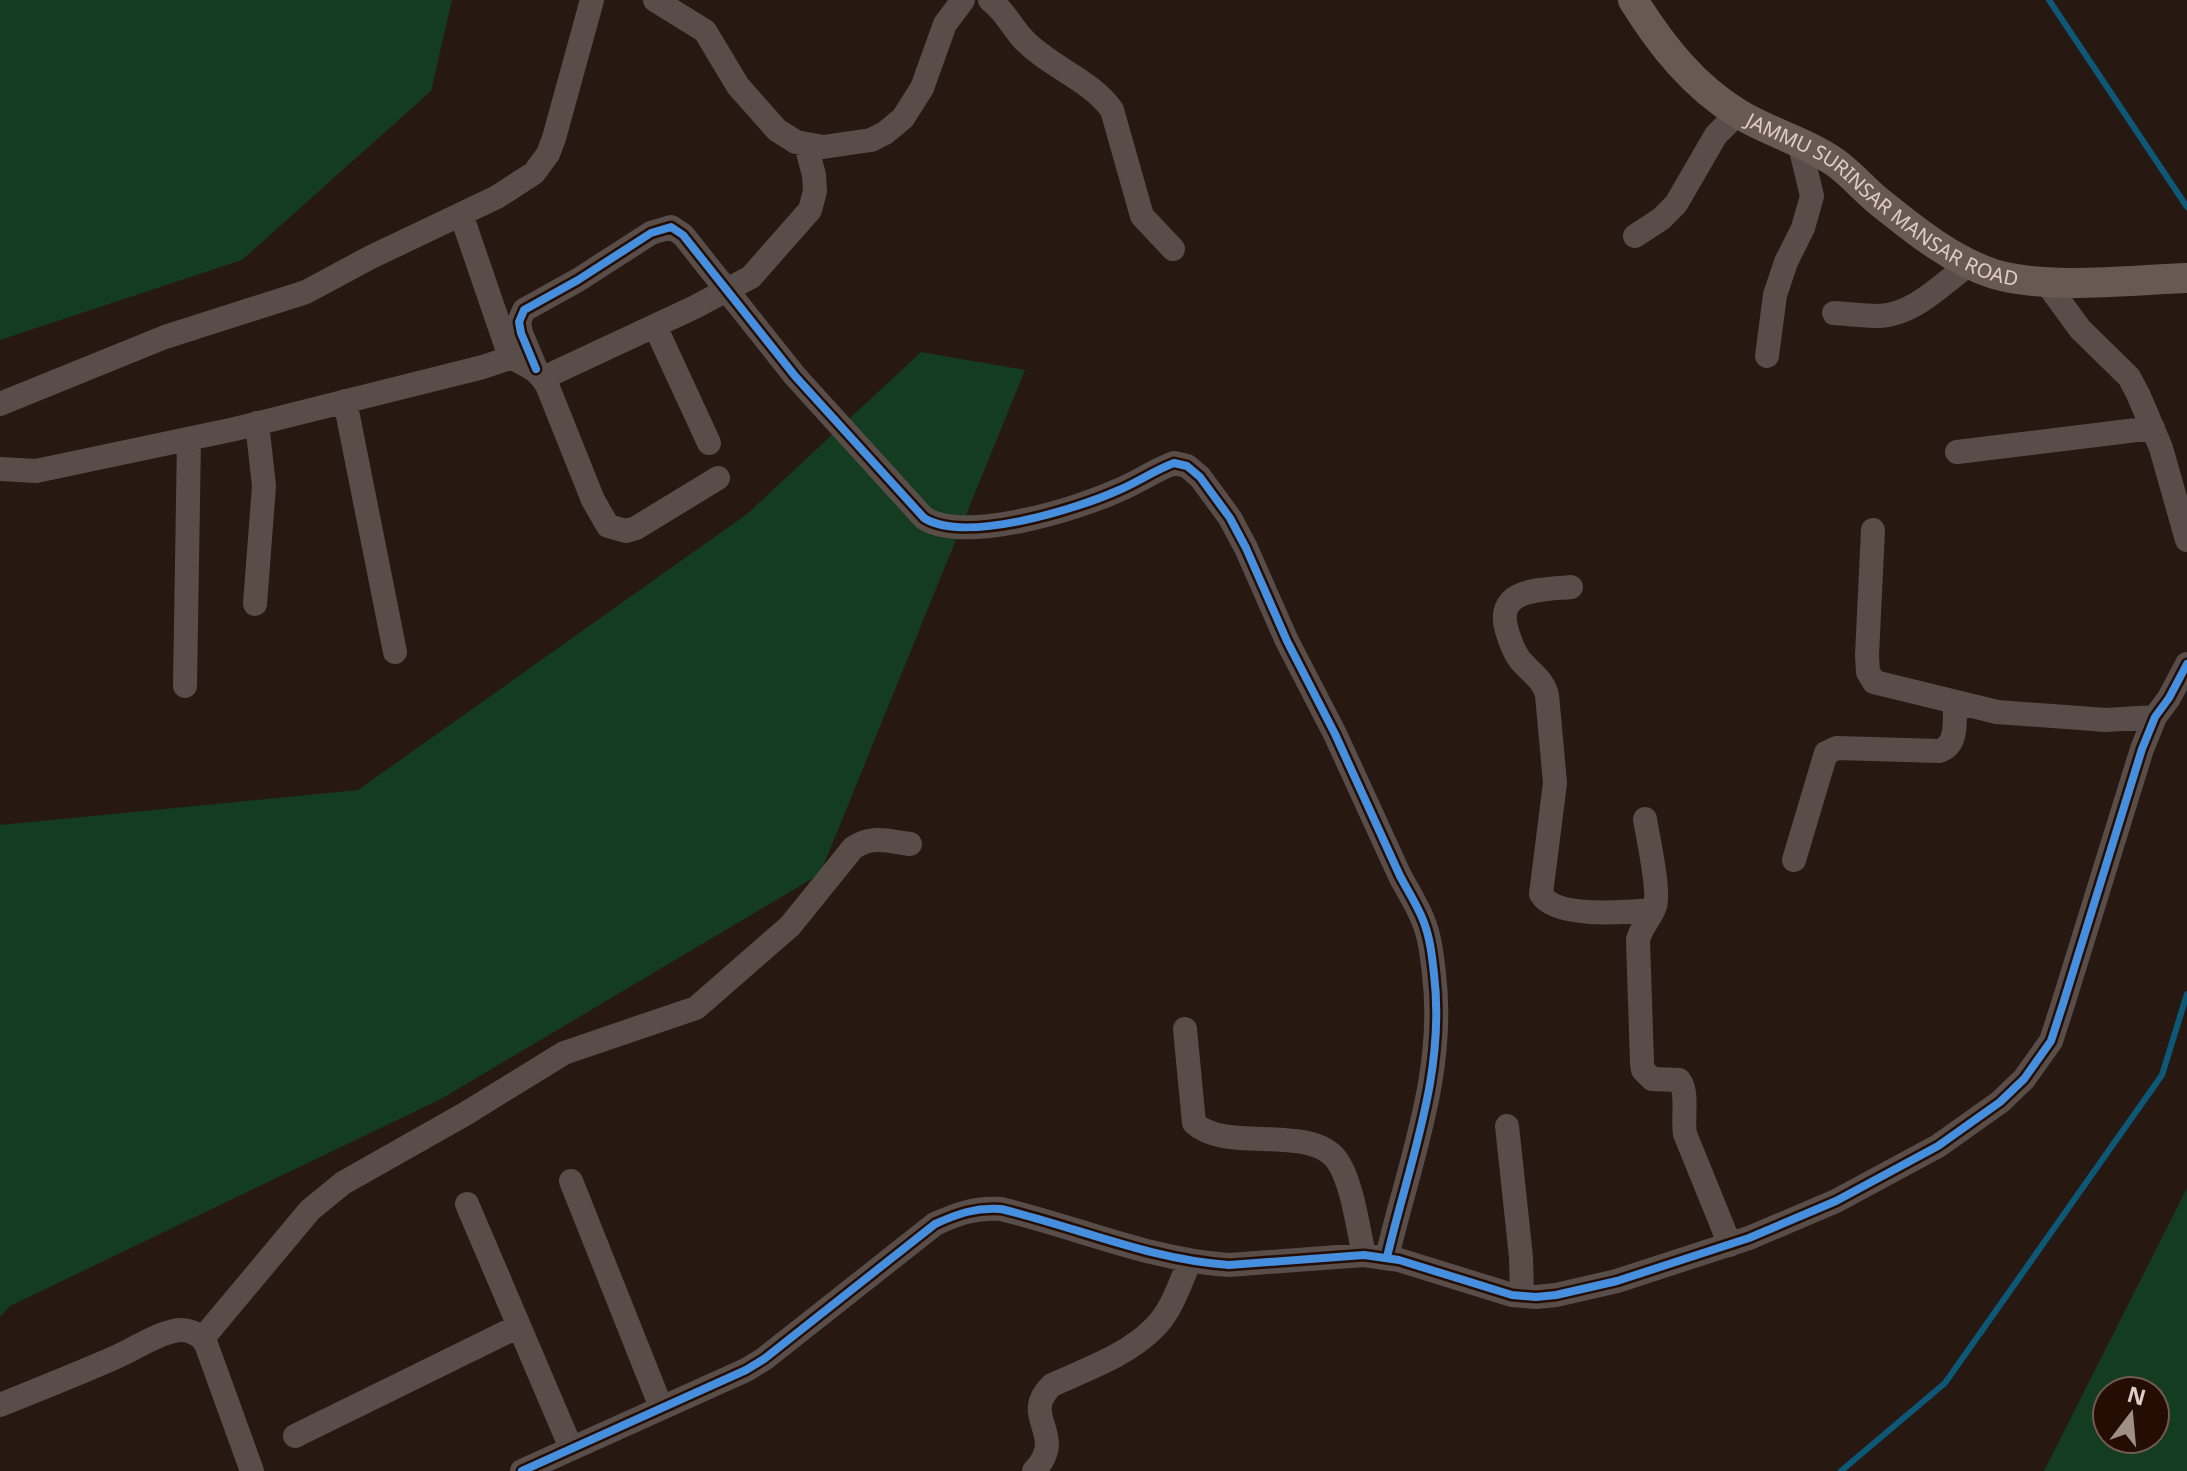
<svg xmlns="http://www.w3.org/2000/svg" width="2187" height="1471" viewBox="0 0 2187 1471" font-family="'Noto Sans',sans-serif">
<rect width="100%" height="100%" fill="#271912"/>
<path fill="#143c20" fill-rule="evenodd" d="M0,0h452l-21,91 -189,169 -242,80z
M921,352l104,18 -205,504 -379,225 -431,207 -10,11v-492l358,-35 389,-276z
M2187,1188v283h-143zM2107,1391h48v48h-48z"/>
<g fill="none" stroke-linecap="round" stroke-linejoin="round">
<path stroke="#0c5876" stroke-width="6" d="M2049,0l138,207
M1841,1471l104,-88 217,-308 25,-81"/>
<path stroke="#584d48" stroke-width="24" d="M655,0l50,31 33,55 39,44 19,12 27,5 48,-7 14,-7 18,-15 19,-30 23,-64 18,-24
M990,0c15,11 21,26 33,39 26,28 67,40 89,71l30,106 31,33
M461,214l47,137c12,17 25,11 39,34l46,115 15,26 18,5 10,-3 82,-50
M1635,236l26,-17 15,-15 40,-69 22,-22
M2045,281l35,48 49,48 9,17 23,54 26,92
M1834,313c15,1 30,3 44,3 34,0 65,-32 91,-52
M655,326l54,117
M1767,356l8,-61 11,-33 17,-34 9,-32 -13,-54
M536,369l-15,-36 -2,-11 5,-12 54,-30 73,-47 20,-6 12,8 112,141 129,142c41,26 153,-9 195,-28 19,-8 36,-20 55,-27l13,3 13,11 30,41 16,30 41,93 48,93 65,142c8,15 17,29 23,44 7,17 9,36 11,54 12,99 -25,189 -47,283
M543,378l152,-71 56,-30 59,-67 5,-19 -1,-16 -8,-30
M345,401l50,251
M0,404l165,-67 141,-45 65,-35 126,-60 37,-24 14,-19 6,-16 38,-138
M1957,452l196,-24
M0,469l36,2 199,-42 248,-62 29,-10
M1873,530l-6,125 1,17 6,10 123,30 109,8 49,-3
M1571,587c-30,3 -77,1 -64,44 3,10 7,21 13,29 10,12 23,19 27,35l8,88 -14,111c14,25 87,18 112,16
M255,604l9,-118 -7,-63
M185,686l4,-247
M1645,819c3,19 15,72 10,87 -4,12 -14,21 -17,34l4,123 1,7 9,9 27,1c10,12 3,38 6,54l45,111
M1794,860l32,-107 11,-5 102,3c20,-6 15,-31 16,-48
M1185,1029l9,94c31,30 115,1 142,36 16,21 22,69 28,96
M1507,1126l14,131 1,39
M571,1181l90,226
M467,1204l104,244
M203,1338l107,-128 33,-27 122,-69 99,-61 132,-45 94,-82 63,-78c19,-13 35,-7 57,-4
M0,1405c39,-16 78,-31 116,-48 19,-8 38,-22 58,-26 12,-3 26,2 32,13l46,127
M295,1436l224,-110
M522,1471l224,-101 18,-11 171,-135c22,-10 41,-17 66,-15 76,18 150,51 228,56l135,-10 35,5 113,35 24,2 20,-2 61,-14 132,-43 87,-37 102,-55 62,-44 24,-23 27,-38 12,-37 79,-255 13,-32 14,-19 18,-34
M1034,1471c35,-37 -16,-54 18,-86 35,-16 76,-30 103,-58 17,-17 25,-44 35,-66"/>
<path stroke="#685a52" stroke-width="30" id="s1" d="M1633,0c28,45 60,86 106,114 32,19 67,28 97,49 15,11 27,25 41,37 35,28 73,60 117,74 54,16 136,6 193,4"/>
<defs>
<path id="cycleway" d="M536,369l-15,-36 -2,-11 5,-12 54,-30 73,-47 20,-6 12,8 112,141 129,142c41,26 153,-9 195,-28 19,-8 36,-20 55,-27l13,3 13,11 30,41 16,30 41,93 48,93 65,142c8,15 17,29 23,44 7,17 9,36 11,54 12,99 -25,189 -47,283
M522,1471l224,-101 18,-11 171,-135c22,-10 41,-17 66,-15 76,18 150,51 228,56l135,-10 35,5 113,35 24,2 20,-2 61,-14 132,-43 87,-37 102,-55 62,-44 24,-23 27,-38 12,-37 79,-255 13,-32 14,-19 18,-34"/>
</defs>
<use href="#cycleway" stroke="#250d03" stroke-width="13"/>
<use href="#cycleway" stroke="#468fdf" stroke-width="8"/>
</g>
<g text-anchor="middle" stroke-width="8" stroke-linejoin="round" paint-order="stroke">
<g font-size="20" fill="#e0cec6" stroke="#250d03">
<text dy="7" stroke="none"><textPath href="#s1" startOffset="326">JAMMU SURINSAR MANSAR ROAD</textPath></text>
</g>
</g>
<g transform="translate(2131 1415) rotate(16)"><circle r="38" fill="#250d03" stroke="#705a51" stroke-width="2"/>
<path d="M0-6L14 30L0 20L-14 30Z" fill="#9f8f87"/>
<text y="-12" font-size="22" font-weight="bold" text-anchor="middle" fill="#e0cec6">N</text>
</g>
</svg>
